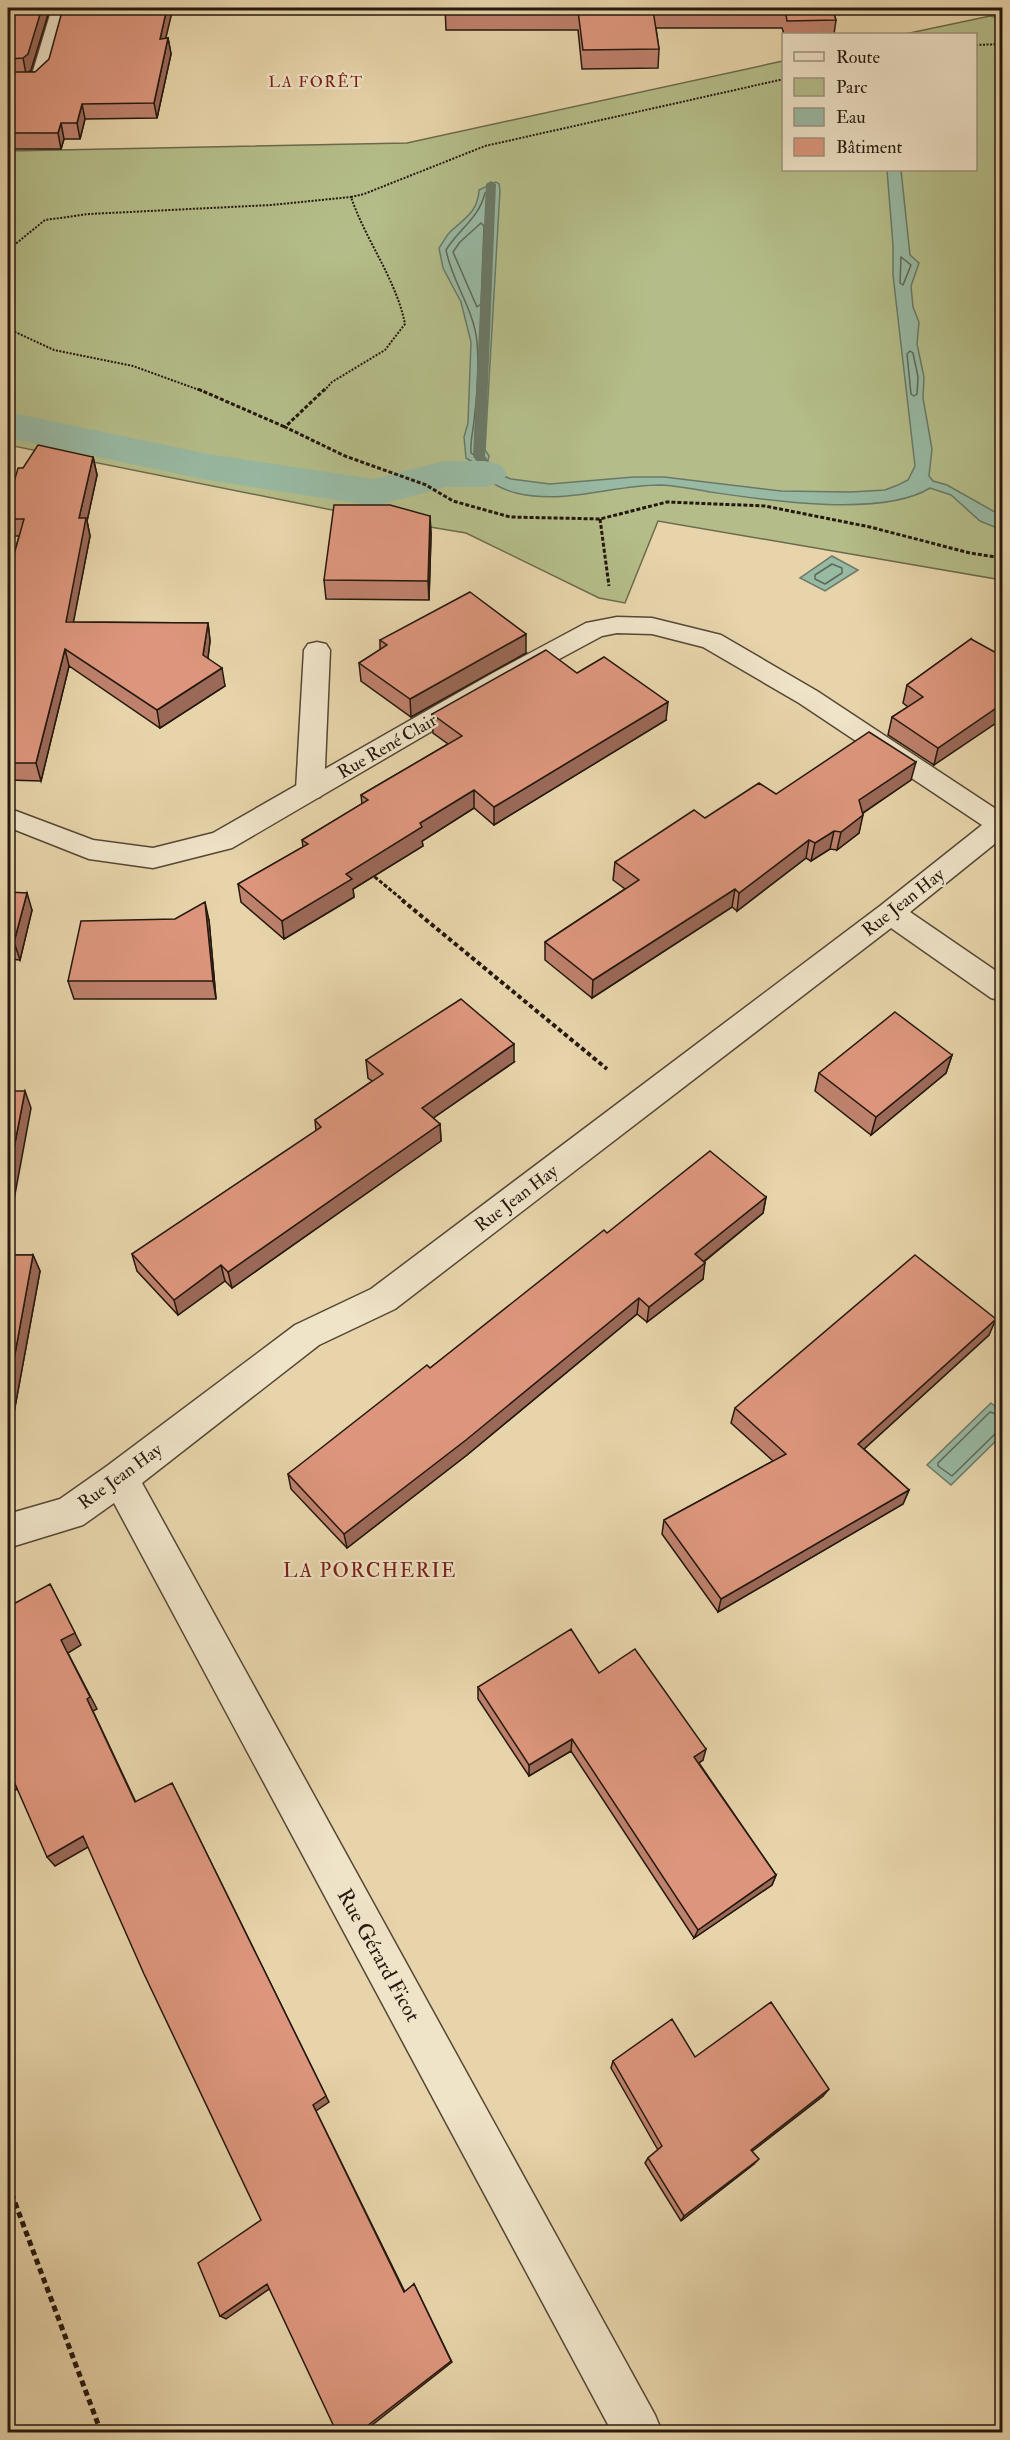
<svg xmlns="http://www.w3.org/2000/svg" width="1010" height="2440" viewBox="0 0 1010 2440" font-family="'IM FELL Double Pica',serif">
<rect width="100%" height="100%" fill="#e7d4aa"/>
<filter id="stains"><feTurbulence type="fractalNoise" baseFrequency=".00333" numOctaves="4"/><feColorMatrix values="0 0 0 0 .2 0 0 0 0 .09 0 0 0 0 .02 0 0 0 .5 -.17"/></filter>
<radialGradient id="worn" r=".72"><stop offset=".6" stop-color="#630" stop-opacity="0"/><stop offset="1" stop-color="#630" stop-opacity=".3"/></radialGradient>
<path fill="#b4bd89" stroke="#6c6a4c" stroke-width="1.5" d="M990,16l12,2v562l-344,-59 -33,82 -26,-5 -133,-65 -114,-19 -344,-69v-294l399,-8 376,-82 1,109h192v-136h-71z"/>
<path fill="#98b9a3" stroke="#6a7967" stroke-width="1.5" d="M887,170h14l9,85 9,8 -8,23 2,21 6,15 -2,22 7,33 -1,21 9,51 -3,27 4,5 14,4 55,31v14l-22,-9 -29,-26 -21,-7c-48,30 -164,12 -220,4 -16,-3 -33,-6 -49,-7 -50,0 -95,20 -145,8 -8,-2 -23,-8 -28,-14 -9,-10 -9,-14 -22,-21l-2,-21 4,-14 3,-81 -10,-40 -18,-34 -4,-20c4,-5 7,-12 11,-16 14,-13 28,-20 29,-42l17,-8 3,2 1,6 -15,260 4,6 -2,8 12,10 12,5 39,5 84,-7h30l117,14 70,1 34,-2 13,-5 10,-5 7,-14 -22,-191v-30z
M832,556l26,14 -33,21 -25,-13z
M991,1403l11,9v23l-51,50 -24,-20z"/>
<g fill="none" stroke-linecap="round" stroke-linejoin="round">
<path stroke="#5e6858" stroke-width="1.5" d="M491,190l3,3 -14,261 -3,3 -6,-4c-1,-12 2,-21 3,-32 3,-25 5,-54 3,-79 -3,-33 -25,-60 -31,-92 13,-21 33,-32 39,-57z
M481,223l3,3 -3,78 -4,3 -24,-55 7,-10z
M901,257l10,8 -8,20 -3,-2z
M910,351l3,2 5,24 -1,17 -3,2 -3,-2 -4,-40z
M832,564l10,4v5l-17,11 -10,-5v-4z
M1002,1416l-12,-4 -52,51v3l14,10 44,-43 6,-2"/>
<path fill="#6a7967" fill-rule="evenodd" d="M491,181l5,3 -11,272 13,20 -6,4 -4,-1 -15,-23 13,-272z"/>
<path fill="#98b9a3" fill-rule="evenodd" d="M8,412l200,42 166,25 70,-18h41l16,4 6,9 -6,9 -16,4h-39l-71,19 -167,-26 -200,-42z"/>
<defs>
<path id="lane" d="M317,642l9,2 4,6 -6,140 -4,7 -10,2 -10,-2 -4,-7 8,-140 4,-6z"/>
<path id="street" d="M52,8h16l-18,65 -12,12 -30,1v-10h19l6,-5z
M617,617l35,1 69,17 96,56 185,122v25l-92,74 92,63v26l-11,-3 -100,-70 -496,381 -76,36 -177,138 513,932 7,17h-50l-498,-929 -31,22 -75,23v-34l52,-15 47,-33 188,-141 76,-36 509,-383 102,-81 -183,-122 -96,-56 -51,-13 -35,-1 -15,3 -93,50 -277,162 -79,20 -64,-9 -81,-32v-19l85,32 60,8 60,-15 278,-159 95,-51z"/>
</defs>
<use href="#lane" stroke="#564735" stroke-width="3"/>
<use href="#street" stroke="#564735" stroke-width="3"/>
<path stroke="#25180e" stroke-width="2" stroke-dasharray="2 1.5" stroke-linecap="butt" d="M976,45l26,-1
M8,250l37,-30 44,-6 182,-9 80,-8
M8,316l5,15 41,19 79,16 69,25
M8,336l5,-5
M324,391l8,-9 53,-32 20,-26c-9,-45 -39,-83 -54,-127l13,-3 121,-48 299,-67"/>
<path stroke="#25180e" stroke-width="3" stroke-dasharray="4 2" stroke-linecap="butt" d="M198,389l87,38
M325,389l-40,38 60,29 81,29 27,16 57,16 90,2 67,-17 98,4 105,21 100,26 32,5
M600,519l9,67
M370,873l34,28"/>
<path stroke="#25180e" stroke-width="4" stroke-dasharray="4.5 3" stroke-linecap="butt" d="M402,900l205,169"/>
<path stroke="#25180e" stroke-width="5" stroke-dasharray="6 4" stroke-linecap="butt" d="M8,2184l93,248"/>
<use href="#lane" fill="#efe3c8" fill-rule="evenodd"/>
<use href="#street" fill="#efe3c8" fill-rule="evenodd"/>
</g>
<path fill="#be816c" stroke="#25180e" stroke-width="1.5" d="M8,8h42l-19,62 -2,2h6l133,-34 3,16 -14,64 -72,1 -5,20h-16l-3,10h-53z
M445,8h498l-1,5 -108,1 2,6 -2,14h-50l-2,-6h-126l3,21 -1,19 -76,1 -4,-39h-132z
M93,457l4,18 -10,46 3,15 -17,86 135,1 2,18 -2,17 17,28 -65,42 -91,-62 -28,115 -33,-1v-204l11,-40h-11v-33l15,-35z
M430,516l1,19 -2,65 -103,-1 -2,-19z
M971,639l-37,126 -46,-30 4,-18 16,-10 -5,-4 4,-18z
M380,640l146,13 -115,64 -50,-36 -2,-18 21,-13z
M577,673l89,47 -172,105 -20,-17 -52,33 1,5 -70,43 1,8 -70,42 -43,-37 -3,-18 65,-37 -1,-7 60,-36 -1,-9 87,-51 -15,-11 -1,-19z
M911,780l-49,34 -3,19 -22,17 -7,-1 -19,12 -5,-3 -69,53 -5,-4 -140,91 -47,-38v-18l80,-53 -12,-9 2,-18 90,-44 71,-24z
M8,892l24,18 -12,50 -12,-1z
M209,920l7,79h-142l-6,-18z
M952,1055l-6,18 -75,62 -56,-44 4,-18z
M366,1060l148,2 -81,56 7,6 1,17 -209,147 -7,-7 -47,34 -41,-44 -5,-17 184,-123 -1,-11 57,-39 -4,-3z
M766,1197l-3,16 -59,49 -1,17 -56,43 -10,-8 -170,141 -120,93 -56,-59 -3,-15 142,-106 177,-135z
M8,1255h25l7,16 -27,147 -5,1z
M989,1335l-125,114 45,41 -6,14 -185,108 -56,-78 2,-14 109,-59 -42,-38 4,-15z
M599,1673l104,87 -4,3 77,112 -4,10 -78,53 -123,-187 -42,25 -51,-77v-12z
M1002,1965v8l-3,-4z
M695,2057l128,39 -71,55 2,13 -73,57 -36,-58 3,-5 10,-8 -47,-82 2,-7z"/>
<path fill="#9b6958" stroke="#25180e" stroke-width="1.5" d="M42,8h8l-19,62 -5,4 -3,-16z
M167,8h6l-11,46 -2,-15z
M168,38l3,16 -14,64 -3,-15z
M82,104l3,15 -5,20 -3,-16z
M61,123l3,16 -3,10 -3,-16z
M93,457l4,18 -10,46 3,15 -20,104 -4,-18 13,-104z
M430,516l1,19 -2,65 -1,-19z
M208,623l2,18 -4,32 -3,-18z
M526,634v19l-115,64 -1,-18z
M65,649l4,17 -28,115 -5,-18z
M222,668l3,18 -65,42 -3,-18z
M1002,700v19l-68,46 4,-17z
M668,702l-2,18 -172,105v-18z
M916,762l-5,18 -56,38 4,-18z
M474,790v18l-52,33 1,5 -70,43 1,8 -70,42 -2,-18 64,-47 74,-51z
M863,815l-4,18 -22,17 4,-18z
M834,831l-4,18 -19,12 4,-18z
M809,840l-3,18 -69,53 2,-18z
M735,889l-3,18 -140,91 1,-18z
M27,893l5,17 -12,50 -6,-18z
M205,902l4,18 7,79 -3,-18z
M514,1044v18l-91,63 -1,-17z
M952,1055l-6,18 -75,62 5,-18z
M25,1091l6,17 -23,124v-53z
M440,1124l1,17 -209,147 -4,-16z
M766,1197l-3,16 -70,57 2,-16z
M33,1255l7,16 -27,147 -5,-10v-16z
M705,1263l-2,16 -56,43 2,-15z
M221,1265l4,16 -47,34 -4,-15z
M639,1298l-2,16 -170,141 -120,93 -3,-14z
M996,1319l-7,16 -136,124 5,-15z
M909,1490l-6,14 -185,108 3,-13z
M50,1584l31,61 -13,8 29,56 -4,2 48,102 -6,-11 -48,-103 -26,-59z
M572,1739l-1,12 -42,25v-11z
M706,1749l-3,11 -12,8 3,-11z
M12,1777l8,10 -12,8v-15z
M172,1783l157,319 -13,9 90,183 -93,-189z
M83,1836l7,10 -35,20 -8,-9z
M776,1875l-4,10 -78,53 4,-8z
M829,2089l-6,7 -77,60 5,-6z
M759,2159l-5,5 -73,57 3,-5z
M267,2284l5,3 -46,32 -6,-3z
M414,2284l38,78 -90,71h-4z"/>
<path fill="#dd967d" stroke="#25180e" stroke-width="1.5" d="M8,8h34l-14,46 -5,4 -15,1z
M63,8h104l-7,31 8,-1 -14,65 -72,1 -5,19h-16l-3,10h-50v-61h27l14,-13z
M445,8h387l4,12 -49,1 -2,-12 -132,1 6,39 -76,1 -5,-39 -133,1z
M38,445l55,12 -14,61h7l-20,104 142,1 -5,32 19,13 -65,42 -92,-61 -29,114h-28v-187l16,-57h-16v-16l10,-35h5z
M334,505h56l40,11 -2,65 -104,-1z
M470,592l56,42 -116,65 -51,-36 28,-18 -7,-5z
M971,639l31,17v48l-64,44 -46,-31 31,-20 -16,-12z
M546,650l31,23 27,-16 64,45 -174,105 -20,-17 -54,33 2,4 -76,47 6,5 -70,42 -44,-37 70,-40 -6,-4 66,-40 -7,-5 101,-59 -30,-22z
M869,732l47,30 -57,38 4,15 -22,17 -7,-1 -19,12 -6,-3 -70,53 -4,-4 -142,91 -48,-38 94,-62 -24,-18 79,-52 11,8 54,-35 17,11z
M8,892l19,1 -13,49h-6z
M205,902l8,79h-145l13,-60 94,-2z
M461,999l53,45 -92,64 18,16 -212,148 -7,-7 -47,35 -42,-46 189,-127 -6,-7 68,-46 -17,-14z
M895,1012l57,43 -76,62 -57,-44z
M8,1091h17l-17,88z
M710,1151l56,46 -71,57 10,9 -56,44 -10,-9 -173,142 -122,94 -56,-60 139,-109 3,3 174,-138 3,3z
M8,1255h25l-25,137z
M915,1255l81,64 -138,125 51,46 -188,109 -57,-79 122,-66 -51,-46z
M50,1584l25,49 -14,7 29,57 -3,2 48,103 37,-19 154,313 -13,9 91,187 10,-8 37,77 -93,72h-21l-70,-149 -47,32 -22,-53 63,-43 -117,-246 -61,-138 -36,21 -35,-80 -4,3v-173z
M571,1629l28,44 36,-24 71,100 -12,8 82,118 -78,55 -126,-191 -43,26 -51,-78z
M771,2002l58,87 -78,61 8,9 -75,57 -36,-58 14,-12 -49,-85 59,-42 23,38z"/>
<g text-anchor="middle" stroke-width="4.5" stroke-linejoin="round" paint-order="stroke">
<g font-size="16" letter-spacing="1.5" fill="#7a1f14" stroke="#efe3c8">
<text x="316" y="87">LA FORÊT</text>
</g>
<g font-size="18" fill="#25180e" stroke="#efe3c8">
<text transform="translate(387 746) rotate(-30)" y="6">Rue René Clair</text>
<text transform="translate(903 902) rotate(-38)" y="6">Rue Jean Hay</text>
<text transform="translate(516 1198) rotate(-37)" y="6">Rue Jean Hay</text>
<text transform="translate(120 1476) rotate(-36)" y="6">Rue Jean Hay</text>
</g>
<g font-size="20" letter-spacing="1.5" fill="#7a1f14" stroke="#efe3c8">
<text x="370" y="1577">LA PORCHERIE</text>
</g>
<g font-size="21" fill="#25180e" stroke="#efe3c8">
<text transform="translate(379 1955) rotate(61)" y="7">Rue Gérard Ficot</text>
</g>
</g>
<rect width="1010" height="2440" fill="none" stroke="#e7d4aa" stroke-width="30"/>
<rect x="9" y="9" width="992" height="2422" fill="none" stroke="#25180e" stroke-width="3"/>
<rect x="15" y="15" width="980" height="2410" fill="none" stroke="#25180e" stroke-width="1.5"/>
<rect x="782" y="33" width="195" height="138" fill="#efe3c8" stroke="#9e927e" stroke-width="1.5"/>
<rect x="794" y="52" width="30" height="9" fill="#efe3c8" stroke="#9e927e" stroke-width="1.5"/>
<text x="836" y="63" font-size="18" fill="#25180e">Route</text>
<rect x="794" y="78" width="30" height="18" fill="#b4bd89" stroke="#9e927e" stroke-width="1.5"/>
<text x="836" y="93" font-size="18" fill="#25180e">Parc</text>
<rect x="794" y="108" width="30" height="18" fill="#98b9a3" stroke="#9e927e" stroke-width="1.5"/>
<text x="836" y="123" font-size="18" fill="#25180e">Eau</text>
<rect x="794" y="138" width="30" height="18" fill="#dd967d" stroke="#9e927e" stroke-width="1.5"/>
<text x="836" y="153" font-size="18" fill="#25180e">Bâtiment</text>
<rect width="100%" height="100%" filter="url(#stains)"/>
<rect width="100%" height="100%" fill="url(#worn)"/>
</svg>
